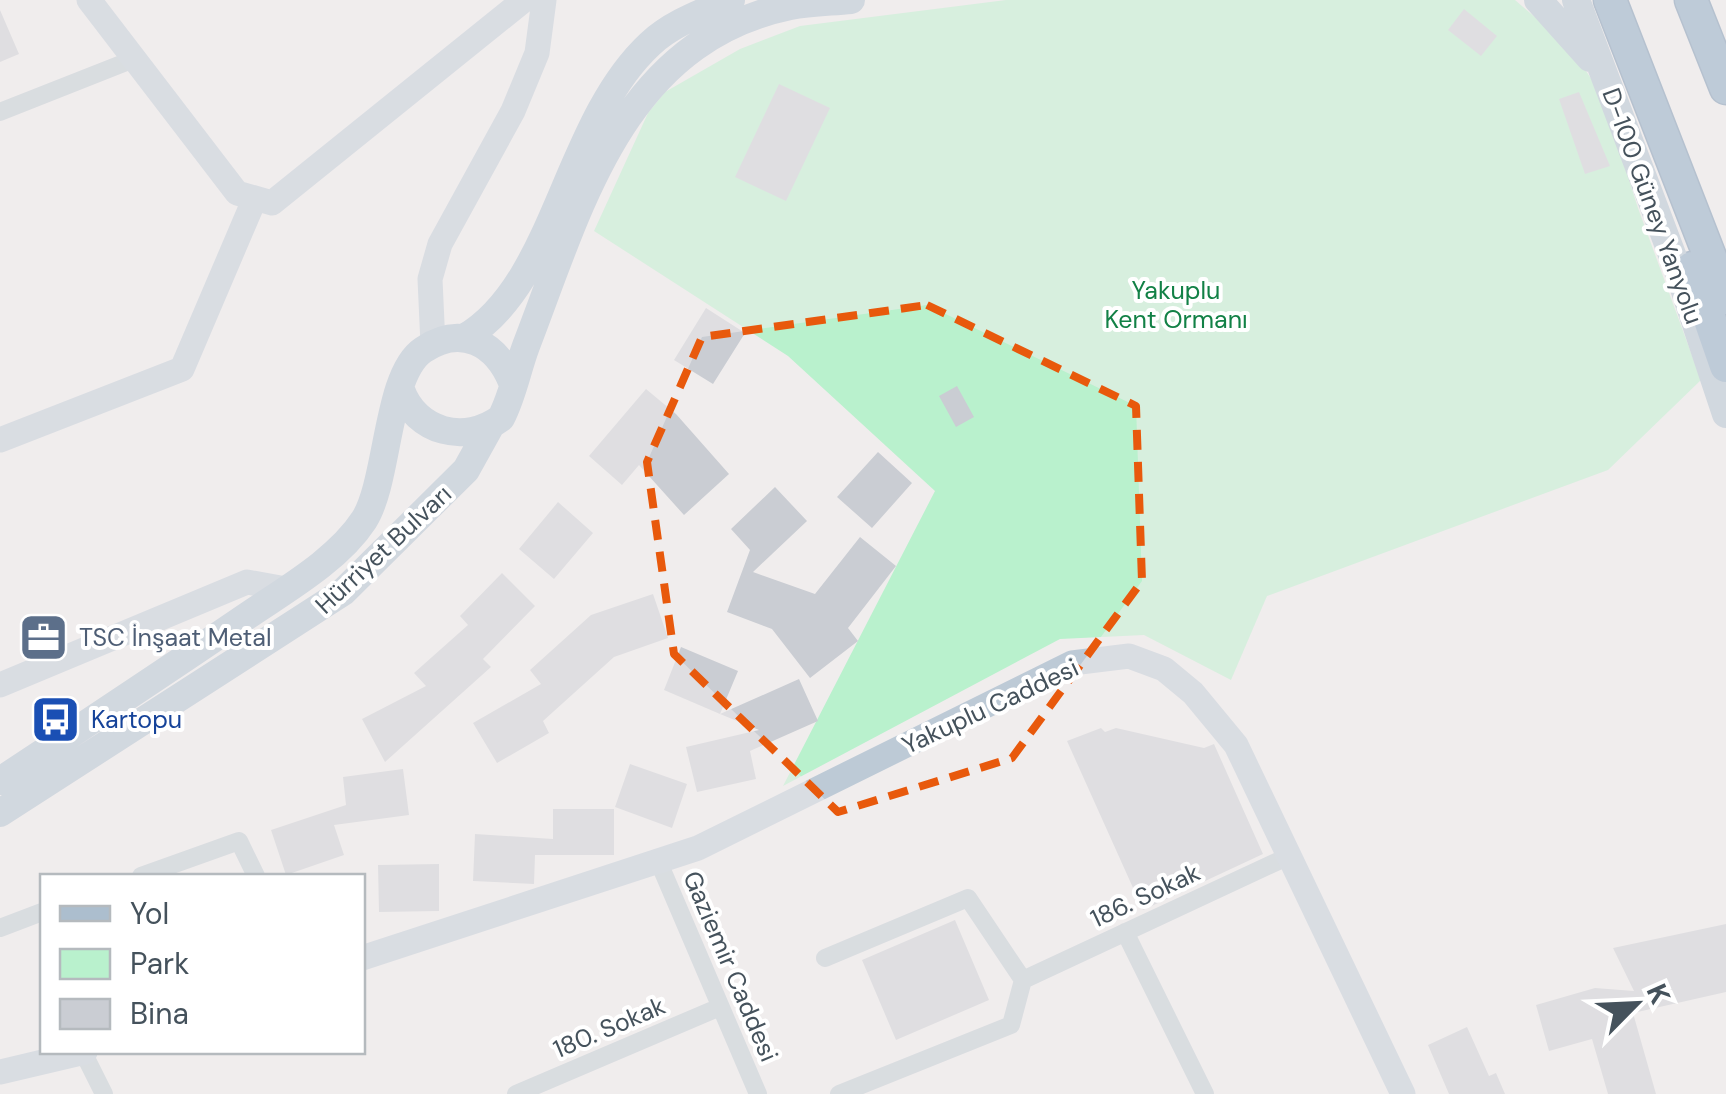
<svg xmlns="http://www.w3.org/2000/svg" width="1726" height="1094" viewBox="0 0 1726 1094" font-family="'DM Sans',sans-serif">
<rect width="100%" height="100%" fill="#f0eded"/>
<path fill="#b9f1cd" d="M1006,0h509l55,47 32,48 36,113 63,172 -93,90 -341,126 -36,84 -87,-45 -84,4 -277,147 152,-295 -147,-135 -194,-125 54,-118 17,-21 75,-43 60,-23z"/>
<path fill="#cacdd3" d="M1464,9l33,27 -16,20 -33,-26z
M0,10l19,44 -19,8z
M779,84l51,24 -44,93 -51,-24z
M1579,92l31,74 -25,8 -26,-75z
M706,308l39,25 -32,51 -39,-24z
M957,386l17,31 -18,10 -17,-31z
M646,389l30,25 53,60 -45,41 -45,-50 -17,20 -33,-29z
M878,452l34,31 -40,45 -35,-31z
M775,487l32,34 -54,51 62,22 45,-57 36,29 -48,62 10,13 -48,37 -38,-49 -45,-17 23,-62 -19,-21z
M558,502l35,31 -39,46 -35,-30z
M502,573l33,33 -52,53 8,8 -106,95 -23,-43 64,-33 -12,-13 54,-48 -8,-9z
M653,594l15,44 -54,19 -71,64 6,12 -52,30 -24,-40 68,-39 -11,-14 61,-55z
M681,647l57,24 -18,43 -56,-24z
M799,679l19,42 -68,30 6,28 -59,13 -11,-45 73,-17 -39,-16z
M1101,728l4,4 11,-4 88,20 10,-4 49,110 -120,56 -76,-169z
M630,764l57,20 -15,44 -57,-21z
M403,769l6,46 -75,10 10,30 -58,20 -15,-45 75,-25 -3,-28z
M553,809h61v46h-79l-1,29 -61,-3 2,-47 78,5z
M439,864v47l-60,1 -1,-47z
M955,920l34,80 -93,40 -34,-80z
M1726,924v68l-93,21 23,81h-48l-16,-55 -43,12 -13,-46 59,-17 39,3 -21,-43z
M1467,1027l22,49 7,-3 9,21h-56l-21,-49z"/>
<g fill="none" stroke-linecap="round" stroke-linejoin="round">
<defs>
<path id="highway" d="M1610,0l116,298
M1691,0l35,88
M1692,268l34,98"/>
</defs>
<use href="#highway" stroke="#6e8dab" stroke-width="35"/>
<path stroke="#bdc9d1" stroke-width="18" d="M0,112l134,-53
M657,858l101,236
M141,876l98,-35 17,35
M0,928l42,-16
M1125,932l80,162
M825,958l143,-60 55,82
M83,1052l21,42
M516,1094l204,-87
M839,1094l172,-69 12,-45 266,-124"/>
<path stroke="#bdcad6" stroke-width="25" d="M89,0l148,193 35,10 252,-203
M433,345l-3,-66 10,-35 73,-133 24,-58 7,-53
M0,440l182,-71 73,-171
M0,685l247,-103 39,7
M362,958l336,-110 374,-185 57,-7 35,13 29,24 43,52 167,349
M0,1072l85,-20"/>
<path stroke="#acbece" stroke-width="28" d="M1538,0l52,58
M1576,0l103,273 47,141
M464,338c92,-53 101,-215 186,-294 22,-21 54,-32 81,-44
M401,390c15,42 64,55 100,28 12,-23 16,-48 25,-72 54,-140 96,-305 264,-340 20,-4 41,-4 61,-6
M0,781c83,-55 165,-109 247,-165 38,-26 91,-56 117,-96 25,-39 22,-145 59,-170 38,-26 73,-7 89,32
M0,813l343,-221 123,-122 25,-45"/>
<use href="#highway" stroke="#82a2bf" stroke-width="32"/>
</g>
<path d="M0 0H1726V1094H0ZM927,305l209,101 6,175 -130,177 -174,54 -164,-158 -27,-192 55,-125z" fill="#f0eded" fill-opacity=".55" fill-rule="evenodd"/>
<path fill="none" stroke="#e8590c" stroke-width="8" stroke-dasharray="20 12" stroke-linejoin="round" d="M927,305l209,101 6,175 -130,177 -174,54 -164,-158 -27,-192 55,-125z"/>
<defs>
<symbol id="office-square" viewBox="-11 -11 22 22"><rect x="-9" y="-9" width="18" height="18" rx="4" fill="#5c6f8a" stroke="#fff"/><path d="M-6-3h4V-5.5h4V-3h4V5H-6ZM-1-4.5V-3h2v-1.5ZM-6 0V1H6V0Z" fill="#fff"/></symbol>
<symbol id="bus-square" viewBox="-11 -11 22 22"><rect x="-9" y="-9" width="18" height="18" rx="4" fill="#1a4fb4" stroke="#fff"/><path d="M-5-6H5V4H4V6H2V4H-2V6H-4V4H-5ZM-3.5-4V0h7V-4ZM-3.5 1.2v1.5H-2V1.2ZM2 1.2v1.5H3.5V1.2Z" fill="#fff"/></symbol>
</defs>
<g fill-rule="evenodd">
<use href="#office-square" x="16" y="610" width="55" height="55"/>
<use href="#bus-square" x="28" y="692" width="55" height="55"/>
</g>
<g text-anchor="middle" stroke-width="8" stroke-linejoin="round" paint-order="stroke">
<g font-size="25" fill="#45525c" stroke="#fff">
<text transform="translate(1653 206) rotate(70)" y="9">D-100 Güney Yanyolu</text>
<text transform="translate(383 549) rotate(-43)" y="9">Hürriyet Bulvarı</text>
<text transform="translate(990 706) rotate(-25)" y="9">Yakuplu Caddesi</text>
<text transform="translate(1145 895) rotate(-25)" y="9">186. Sokak</text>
<text transform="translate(731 966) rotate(67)" y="9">Gaziemir Caddesi</text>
<text transform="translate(609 1027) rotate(-23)" y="9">180. Sokak</text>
</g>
<g font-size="25" fill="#128146" stroke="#fff">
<text x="1176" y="299">Yakuplu<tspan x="1176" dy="29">Kent Ormanı</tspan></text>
</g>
<g font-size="25" fill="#4e5e75" stroke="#fff" text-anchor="start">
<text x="79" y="646">TSC İnşaat Metal</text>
</g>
<g font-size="25" fill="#164399" stroke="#fff" text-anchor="start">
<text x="91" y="728">Kartopu</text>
</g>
</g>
<rect x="40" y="874" width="325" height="180" fill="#ffffff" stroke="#b5babe" stroke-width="2.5"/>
<rect x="60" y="906" width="50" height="15" fill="#acbece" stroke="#b5babe" stroke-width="2.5"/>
<text x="130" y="924" font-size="30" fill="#45525c">Yol</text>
<rect x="60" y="949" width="50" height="30" fill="#b9f1cd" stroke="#b5babe" stroke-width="2.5"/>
<text x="130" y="974" font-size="30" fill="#45525c">Park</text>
<rect x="60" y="999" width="50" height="30" fill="#cacdd3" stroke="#b5babe" stroke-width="2.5"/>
<text x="130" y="1024" font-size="30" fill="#45525c">Bina</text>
<g transform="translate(1636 1004) rotate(66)" stroke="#ffffff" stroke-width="8" paint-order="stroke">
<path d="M0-8L18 38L0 25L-18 38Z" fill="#45525c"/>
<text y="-15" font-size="28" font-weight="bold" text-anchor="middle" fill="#45525c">K</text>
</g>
</svg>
